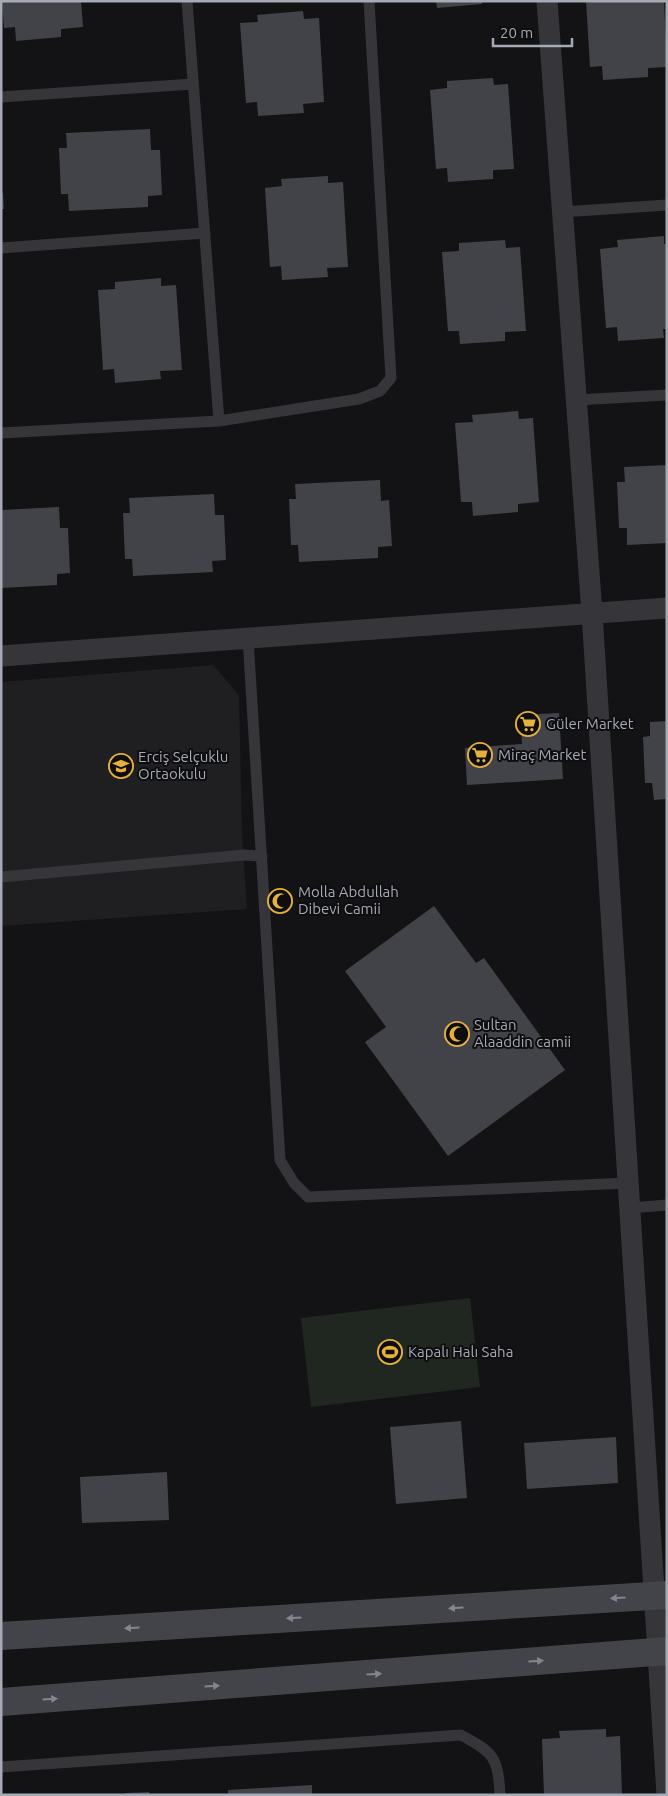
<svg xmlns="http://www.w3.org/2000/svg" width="668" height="1796" viewBox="0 0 668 1796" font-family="Ubuntu,sans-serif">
<rect width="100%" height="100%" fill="#131315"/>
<path fill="#1f1f22" d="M213,665l26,30 3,142 5,72 -246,17v-244z"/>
<path fill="#202721" d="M470,1298l10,89 -169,20 -10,-89z"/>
<path fill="#424348" d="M2,1h79l2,26 -22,2v8l-45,4 -1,-14 -11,1z
M436,1h46v3l-45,4z
M586,1h78l3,66 -19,1v9l-45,3 -1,-14 -12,1z
M303,11l1,8 15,-1 5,84 -21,2 1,9 -46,3 -1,-14 -11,1 -6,-80 18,-1 -1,-7z
M493,78l1,7 14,-1 6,85 -21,1v9l-45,3 -1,-14 -11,1 -6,-79 17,-2v-7z
M150,129l1,21h9l2,45 -14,1v11l-79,4 -1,-17h-7l-2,-46h8l-1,-15z
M328,176v7l15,-1 5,85 -21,1 1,9 -46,3 -1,-14 -11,1 -5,-79 17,-2 -1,-7z
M1,193h2l1,16h-3z
M664,236v8h3v85h-4l1,9 -46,3 -1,-14 -11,1 -6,-79 18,-2 -1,-7z
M505,240l1,8 14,-1 6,84 -21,1v9l-45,3 -1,-13h-11l-6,-79 17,-1v-8z
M161,278v8l15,-1 6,85 -22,1 1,8 -46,4 -1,-14 -11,1 -5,-80 17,-1v-7z
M518,411l1,8 14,-1 6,84 -21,2v8l-45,4 -1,-14h-11l-6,-79 18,-1 -1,-7z
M667,465v78l-40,2v-17h-8l-2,-46h8l-1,-15z
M380,480l1,21 8,-1 3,46 -14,1v11l-79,4 -1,-17h-7l-2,-46h7l-1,-15z
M214,494l1,21h9l2,45 -14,1 1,11 -80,4 -1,-17h-7l-2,-46h7l-1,-15z
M59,507l1,21h8l2,45 -13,1v11l-56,3v-78z
M559,713l4,66 -96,6 -2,-37 57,-4 -2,-29z
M667,721v78l-13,1 -2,-17h-7l-2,-46 7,-1v-14z
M434,906l42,57 8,-5 81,112 -117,86 -83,-114 21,-15 -41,-56z
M461,1421l6,77 -71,6 -6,-77z
M616,1437l2,46 -91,6 -3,-46z
M167,1472l2,48 -87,3 -2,-46z
M606,1729v8l14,-1 2,59h-78l-2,-56 18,-1 -1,-7z
M312,1785v10h-84v-5z
M149,1792l1,3h-24v-2z"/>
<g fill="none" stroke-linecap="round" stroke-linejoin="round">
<path stroke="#35353a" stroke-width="11" d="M187,1l32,420
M1,97l192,-13
M562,212l105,-7
M1,248l204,-15
M576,400l91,-5
M1,433l218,-12 140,-22 21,-8 11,-13 -22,-377
M248,638l32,522 14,23 14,14 320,-14
M1,877l243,-22 18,1
M630,1208l37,-3
M1,1767l460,-32c33,18 37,22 39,60"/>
<path stroke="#35353a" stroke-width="21" d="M547,1l45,612 75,1182
M1,656l666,-48"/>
<path stroke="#434449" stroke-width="28" d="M1,1636l666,-41
M1,1702l666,-51"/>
</g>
<defs><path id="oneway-solid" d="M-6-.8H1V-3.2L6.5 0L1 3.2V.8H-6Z" transform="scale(1.25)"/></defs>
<g fill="#83868f">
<use href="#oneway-solid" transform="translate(618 1598) rotate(176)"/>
<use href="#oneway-solid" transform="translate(456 1608) rotate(176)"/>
<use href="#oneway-solid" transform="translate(294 1618) rotate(176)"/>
<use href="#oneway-solid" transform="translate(132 1628) rotate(176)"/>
<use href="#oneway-solid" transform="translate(536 1661) rotate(-4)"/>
<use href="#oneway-solid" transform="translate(374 1674) rotate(-4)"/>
<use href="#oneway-solid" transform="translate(212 1686) rotate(-4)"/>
<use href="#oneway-solid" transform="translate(50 1699) rotate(-4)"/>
</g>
<defs>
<symbol id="supermarket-ring" viewBox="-11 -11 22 22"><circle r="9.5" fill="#0e0e10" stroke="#e5b03b" stroke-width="1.5"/><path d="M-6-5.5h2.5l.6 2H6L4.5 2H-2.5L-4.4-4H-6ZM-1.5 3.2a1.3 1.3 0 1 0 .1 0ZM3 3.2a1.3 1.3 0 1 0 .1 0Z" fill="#e5b03b"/></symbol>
<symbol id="school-ring" viewBox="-11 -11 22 22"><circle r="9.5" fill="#0e0e10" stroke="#e5b03b" stroke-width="1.5"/><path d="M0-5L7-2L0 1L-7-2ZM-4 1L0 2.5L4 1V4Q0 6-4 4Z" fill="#e5b03b"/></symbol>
<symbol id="mosque-ring" viewBox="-11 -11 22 22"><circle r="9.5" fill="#0e0e10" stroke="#e5b03b" stroke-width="1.5"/><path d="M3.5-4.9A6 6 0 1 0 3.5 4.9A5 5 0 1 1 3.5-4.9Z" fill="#e5b03b"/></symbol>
<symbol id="stadium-ring" viewBox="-11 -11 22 22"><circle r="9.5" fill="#0e0e10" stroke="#e5b03b" stroke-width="1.5"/><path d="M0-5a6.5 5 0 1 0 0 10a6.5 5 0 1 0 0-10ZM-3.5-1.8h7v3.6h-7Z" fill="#e5b03b"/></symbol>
</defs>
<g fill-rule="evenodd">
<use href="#supermarket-ring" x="514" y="710" width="28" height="28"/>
<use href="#supermarket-ring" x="466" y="741" width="28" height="28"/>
<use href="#school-ring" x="107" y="752" width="28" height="28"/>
<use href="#mosque-ring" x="266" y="887" width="28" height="28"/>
<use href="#mosque-ring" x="443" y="1020" width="28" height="28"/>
<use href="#stadium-ring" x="376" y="1338" width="28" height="28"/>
</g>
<g text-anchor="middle" stroke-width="4" stroke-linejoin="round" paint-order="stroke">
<g font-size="15" fill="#a6aab4" stroke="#0e0e10" text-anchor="start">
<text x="546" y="729">Güler Market</text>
<text x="498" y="760">Miraç Market</text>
<text x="138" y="762">Erciş Selçuklu<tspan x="138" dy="17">Ortaokulu</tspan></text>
<text x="298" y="897">Molla Abdullah<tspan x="298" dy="17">Dibevi Camii</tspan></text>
<text x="474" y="1030">Sultan<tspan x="474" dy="17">Alaaddin camii</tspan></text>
<text x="408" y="1357">Kapalı Halı Saha</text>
</g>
</g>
<rect width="668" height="1796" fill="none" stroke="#a6aab4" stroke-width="5"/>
<path d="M493 38v8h79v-8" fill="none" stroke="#a6aab4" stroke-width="2.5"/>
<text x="500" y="38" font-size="15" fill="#a6aab4" stroke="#0e0e10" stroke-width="4" paint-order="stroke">20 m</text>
</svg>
